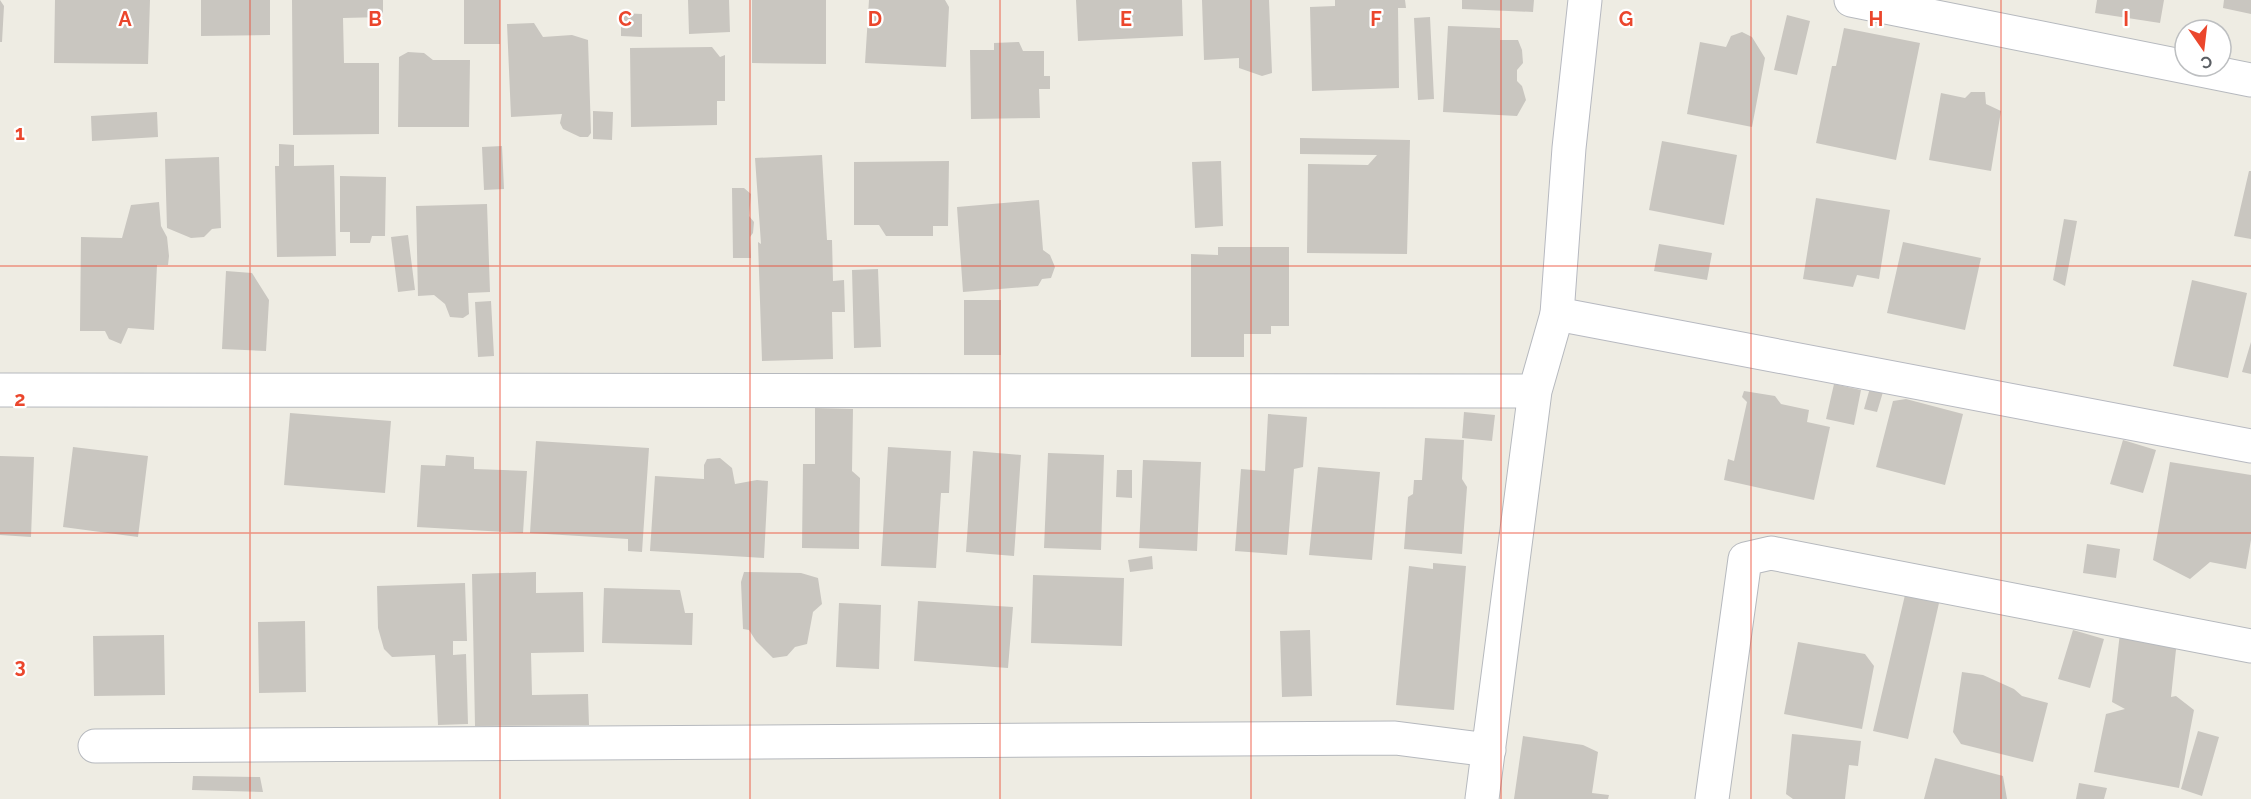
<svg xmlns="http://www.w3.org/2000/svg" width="2251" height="799" viewBox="0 0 2251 799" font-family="Raleway,sans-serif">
<rect width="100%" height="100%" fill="#eeece3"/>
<path fill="#c9c6c0" d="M0,0l4,6 -2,36h-2z
M55,0h95l-2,64 -94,-1z
M201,0h69v35l-69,1z
M292,0h91v17l-40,1 1,45h35v71l-86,1z
M464,0h36v44h-36z
M688,0h41l1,32 -41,2z
M752,0h74v64l-74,-1z
M869,0h76l4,7 -3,60 -81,-4z
M1076,0h106l1,36 -105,5z
M1202,0h67l3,73 -10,3 -23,-8v-10l-35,2z
M1335,0h70l1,8h-8l1,80 -87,3 -2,-84 25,-1z
M1462,0h72l-1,12 -71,-3z
M2097,0h67l-4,23 -65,-10z
M2224,0h27v14l-28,-6z
M621,13l21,1v23l-21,-1z
M1787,15l23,6 -13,54 -23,-5z
M1430,17l4,82 -16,1 -4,-82z
M534,23l9,14 29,-2 16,5 3,93 -3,4h-8l-17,-8 -3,-6 2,-9 -51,3 -4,-93z
M1448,26l52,2v12h18l4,10 1,13 -6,7v11l5,5 4,14 -9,16 -74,-4z
M1844,28l76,15 -24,117 -80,-17 16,-77h4z
M1742,32l10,5 13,21 -13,69 -65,-13 13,-72 26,5 5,-11z
M1019,42l4,9h21v25h6v13h-11l1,29 -69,1 -1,-69h24v-7z
M712,47l8,10 5,-2v46h-8v24l-86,2 -1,-79z
M408,52l16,1 9,7h37l-1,67h-71l1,-70z
M1971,92h14l1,12 15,7 -10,60 -62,-11 12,-67 24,5z
M593,111l20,1 -1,28 -19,-1z
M157,112l1,25 -66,4 -1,-25z
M1300,138l110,2 -3,114 -100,-1 1,-89 60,1 9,-10 -77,-1z
M1662,141l75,14 -13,70 -75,-15z
M279,144l15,1v21l40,-1 2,91 -59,1 -2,-91h4z
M502,146l2,43 -20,1 -2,-43z
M822,155l5,85h5l1,41 11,-1 1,32h-13l1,47 -71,2 -4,-119 3,2 -6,-86z
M219,157l2,71 -9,1 -8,8 -13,1 -24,-10 -2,-69z
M949,161l-1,65h-15v10h-47l-7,-11h-25v-63z
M1221,161l2,65 -28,2 -3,-66z
M2249,171h2v68l-17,-3z
M340,176l46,1 -1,59h-13l-2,7h-20v-11h-10z
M732,188h12l7,6 -2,22 5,6 -1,11 -3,4 1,21h-18z
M1816,198l74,12 -11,69 -22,-4 -4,12 -50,-8z
M1039,200l4,50 7,5 5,12 -4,11 -9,1 -4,7 -75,6 -6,-85z
M159,202l2,24 6,11 2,19 -1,9h-11l-3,65 -26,-2 -7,16 -12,-5 -4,-8h-25l1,-94 41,1 9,-33z
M487,204l3,88 -22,1 1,21 -6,4 -13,-1 -5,-13 -11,-9 -16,1 -2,-90z
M2064,219l13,2 -12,65 -12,-6z
M408,235l7,55 -17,2 -7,-55z
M1903,242l78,16 -16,72 -78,-17z
M1659,244l53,9 -5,27 -53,-9z
M1218,247h71v79h-18v8h-27v23h-53v-103l27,1z
M878,269l3,78 -27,1 -2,-78z
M226,271l26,2 17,27 -3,51 -44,-2z
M2192,280l55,13 -19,85 -55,-12z
M964,300h37v55h-37z
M491,301l3,55 -16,1 -3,-55z
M2251,342v32l-9,-2z
M1834,384l27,6 -7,35 -28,-6z
M1870,388l13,4 -6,20 -13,-3z
M1744,391l31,5 6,8 28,6 -2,12 23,5 -16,73 -90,-20 4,-21 6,2 13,-59 -5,-5z
M1906,399l57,15 -18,71 -69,-18 17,-66z
M815,408l38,1 -1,62 8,7 -1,71 -57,-1 1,-84h12z
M1464,412l31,3 -3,26 -30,-3z
M290,413l101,8 -6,72 -101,-8z
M1268,414l39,3 -4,50 -9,2 -7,86 -52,-4 6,-82 24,2z
M1425,438l39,2 -2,39 5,8 -5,67 -58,-5 4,-52 5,-3 1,-14h8z
M2123,440l33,10 -13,43 -33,-9z
M536,441l113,7 -7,104 -14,-1v-12l-98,-6z
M73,447l75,9 -10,81 -75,-10z
M888,447l63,4 -2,42h-8l-5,75 -55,-2z
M973,451l48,4 -7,101 -48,-4z
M1048,453l56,2 -3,95 -57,-2z
M446,455l28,2v12l53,2 -4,62 -106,-6 4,-62 24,1z
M0,456l34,1 -3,80 -31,-2z
M720,458l12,10 3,16 22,-4 11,1 -4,77 -114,-7 5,-75 49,3v-14l3,-6z
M1143,460l58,2 -4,89 -58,-3z
M2170,462l81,13v65l-5,29 -36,-7 -20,17 -37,-19z
M1318,467l62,5 -8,88 -63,-5z
M1117,470h15v28l-16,-1z
M2087,544l33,5 -4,29 -33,-5z
M1152,556l1,13 -23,3 -2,-12z
M1433,563l33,3 -12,144 -58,-5 13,-139 24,3z
M536,572v21l47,-1 1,60 -53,1 1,42 56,-1 1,31 -114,1 -3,-152z
M744,572l57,1 17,5 4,26 -9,8 -6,32 -12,3 -8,9 -14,2 -17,-17 -7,-11 -6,-1 -2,-47z
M1033,575l91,3 -2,68 -91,-3z
M465,583l2,58h-14v14l13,-1 2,70 -30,1 -3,-70 -43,2 -8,-8 -6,-21 -1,-42z
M604,588l76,2 5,23h8l-1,32 -90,-2z
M1905,595l34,8 -31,136 -35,-8z
M918,601l95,6 -5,61 -94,-7z
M839,603l42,2 -2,64 -43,-2z
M305,621l1,71 -47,1 -1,-71z
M1310,630l2,66 -30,1 -2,-66z
M2073,630l31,9 -14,49 -32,-9z
M2120,633l57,7 -6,57 5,-1 18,14 -15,78 -85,-16 12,-58 19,-5 -13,-7z
M164,635l1,60 -71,1 -1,-60z
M1798,642l67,12 9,12 -12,63 -78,-15z
M1962,672l21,3 31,14 8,7 26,7 -15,59 -72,-18 -8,-12z
M2198,731l21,6 -17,59 -21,-7z
M1792,734l69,7 -3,25 -9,-1 -4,34h-52l-7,-5z
M1523,736l60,9 15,7 -6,41 17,2 -1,4h-94z
M1935,758l68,18 4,23h-83z
M193,776l67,1 3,15 -71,-2z
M2079,783l28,5 -3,11h-28z"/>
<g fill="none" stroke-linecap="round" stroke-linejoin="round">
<defs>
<path id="street" d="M1851,0l400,80
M0,390l1535,1
M95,746l1300,-8 94,12
M1482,799l53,-408 22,-77
M1712,799l33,-240 26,-6 480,93"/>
<path id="secondary" d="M1585,0l-16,148 -12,166 694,132"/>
</defs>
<use href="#street" stroke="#b6b9be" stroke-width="35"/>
<use href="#secondary" stroke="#b7b9c0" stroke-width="35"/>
<use href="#street" stroke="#fff" stroke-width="33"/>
<use href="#secondary" stroke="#fff" stroke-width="33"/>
</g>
<path fill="none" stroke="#eb462c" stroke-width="1.5" stroke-opacity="0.55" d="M250,0v799M500,0v799M750,0v799M1000,0v799M1251,0v799M1501,0v799M1751,0v799M2001,0v799M0,266h2251M0,533h2251"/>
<g font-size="20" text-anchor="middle" font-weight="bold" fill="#eb462c" stroke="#fff" stroke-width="4.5" stroke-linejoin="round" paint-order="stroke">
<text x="125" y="26">A</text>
<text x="375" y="26">B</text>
<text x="625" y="26">C</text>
<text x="875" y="26">D</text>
<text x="1126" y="26">E</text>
<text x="1376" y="26">F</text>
<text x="1626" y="26">G</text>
<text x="1876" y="26">H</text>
<text x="2126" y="26">I</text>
<text x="20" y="140">1</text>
<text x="20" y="406">2</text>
<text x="20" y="673">3</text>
</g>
<g transform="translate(2203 48) rotate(166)"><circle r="28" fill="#ffffff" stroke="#bdbfc1" stroke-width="1.5"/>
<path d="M0-4.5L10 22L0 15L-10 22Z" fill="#eb462c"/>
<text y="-9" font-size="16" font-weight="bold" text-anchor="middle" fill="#5b5f64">С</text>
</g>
</svg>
